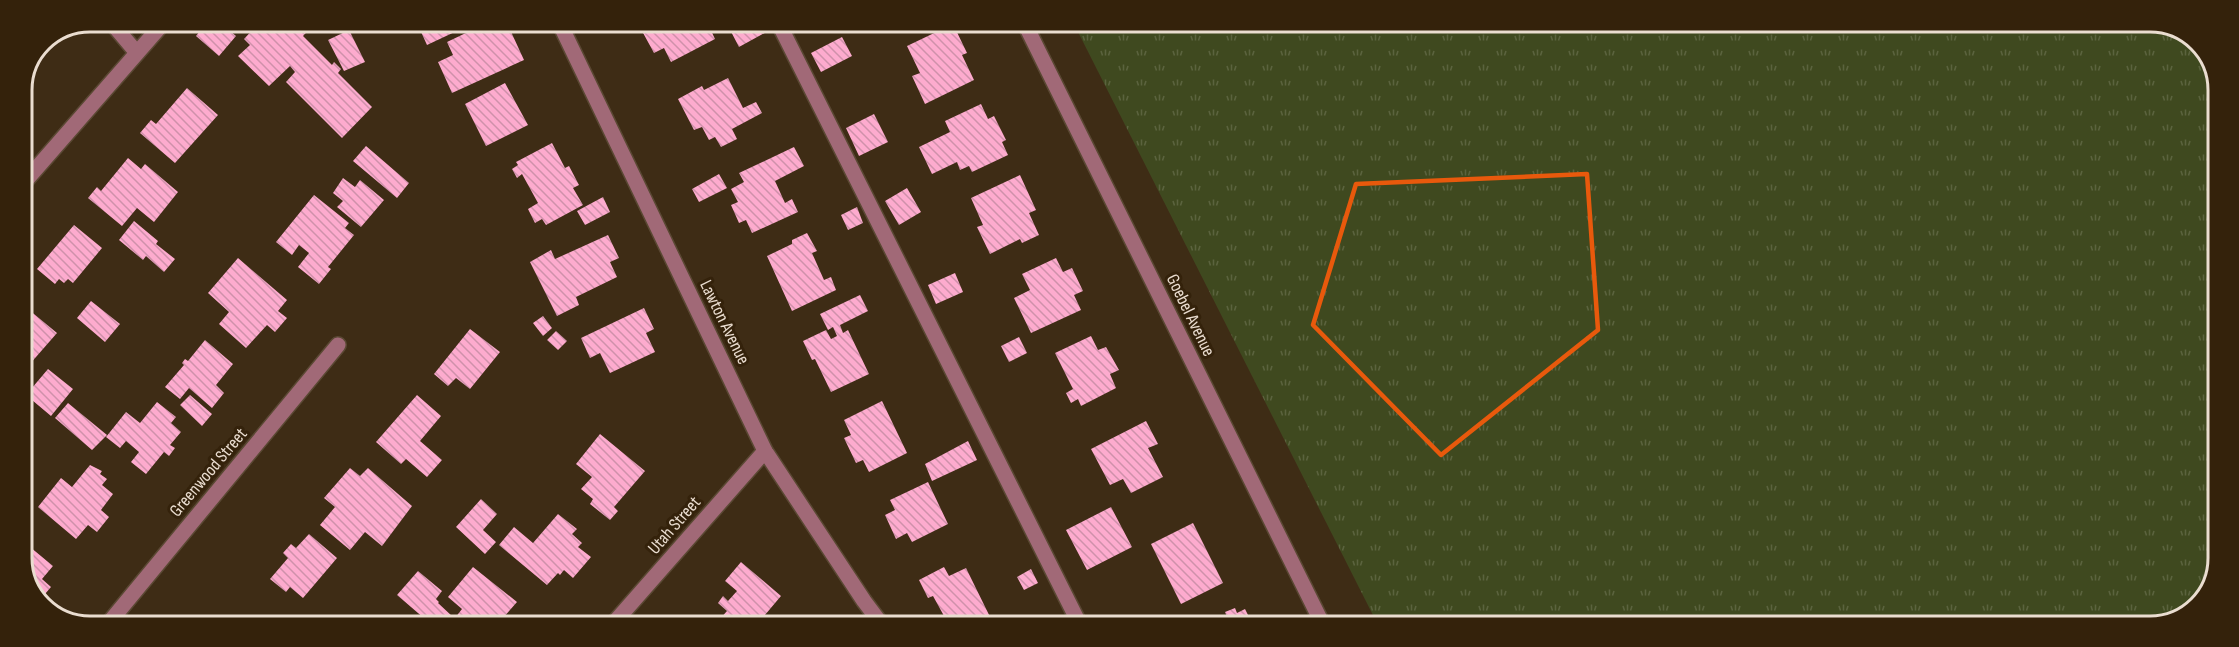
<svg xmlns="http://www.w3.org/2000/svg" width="2239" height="647" viewBox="0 0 2239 647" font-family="'Sofia Sans Condensed',sans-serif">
<defs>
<pattern id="grass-tufts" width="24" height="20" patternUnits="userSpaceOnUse" patternTransform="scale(1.5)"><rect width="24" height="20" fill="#3f491f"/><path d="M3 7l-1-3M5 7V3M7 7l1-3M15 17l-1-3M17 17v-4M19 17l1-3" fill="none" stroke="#5b633e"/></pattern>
<pattern id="building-back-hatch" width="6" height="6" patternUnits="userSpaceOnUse" patternTransform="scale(1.5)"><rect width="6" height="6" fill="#fdabce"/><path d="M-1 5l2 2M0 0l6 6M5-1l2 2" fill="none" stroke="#cf91aa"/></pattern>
</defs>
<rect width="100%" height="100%" fill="#3e2c15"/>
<path fill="url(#grass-tufts)" d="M1073,22l1094,1 34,22 17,40 -2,490 -25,37 -42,14 -771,-1z"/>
<path fill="url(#building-back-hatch)" d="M208,21h10l18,15 -17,20 -23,-20z
M261,21h9l2,3 3,-3h42l-14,15 29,29 2,-3 7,7 -3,4 34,34 -30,31 -56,-56 9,-10 -5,-6 -21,20 -31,-30 12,-11 -6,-6z
M416,21h62l-51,24z
M491,21h15l18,39 -72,33 -14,-31 15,-7 -6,-13z
M660,22h47l8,17 -44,23 -7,-14 -10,5 -12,-22z
M726,22h43l3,7 -33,18z
M953,24l14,29 -5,2 12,25 -49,24 -13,-28 8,-3 -13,-27z
M349,30l16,32 -21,9 -16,-31z
M842,37l10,19 -31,16 -10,-19z
M728,78l15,30 13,-6 6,11 -30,16 5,10 -16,8 -6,-10 -6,3 -7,-13 -8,3 -16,-31 24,-13 2,4z
M505,83l23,42 -42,21 -21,-42z
M187,88l31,27 -43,48 -35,-30 11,-13 5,4z
M981,104l7,15 6,-3 12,24 -4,2 6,13 -36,17 -3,-6 -9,4 -3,-8 -25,12 -13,-27 31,-15 -5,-11z
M874,114l14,28 -29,14 -13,-28z
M552,143l13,25 4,-2 10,19 -6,3 10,17 -37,20 -4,-6 -7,4 -7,-14 10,-6 -16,-29 -5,4 -5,-9 6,-4 -2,-3z
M366,146l43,37 -12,15 -44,-37z
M794,147l10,19 -29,15 10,22 7,-4 6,13 -46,21 -6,-13 -7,3 -8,-18 7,-3 -7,-13 13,-7 -5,-9z
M128,158l13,11 4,-5 33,28 -24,30 -17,-14 -15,18 -34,-28 9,-11 4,4z
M719,174l8,14 -28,14 -7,-13z
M1020,175l16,35 -7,3 10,22 -17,8 -2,-4 -30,15 -13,-27 6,-2 -12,-27z
M343,178l12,9 5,-7 24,20 -23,27 -24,-20 6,-6 -10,-8z
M907,188l14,24 -22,13 -14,-24z
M314,195l35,28 -4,5 9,7 -26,32 3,2 -12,15 -21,-17 11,-14 -10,-8 -7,10 -16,-13z
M603,197l7,15 -25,13 -8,-14z
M857,207l6,16 -15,7 -7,-15z
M134,221l24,20 -2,3 19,15 -11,13 -18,-16 -3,4 -24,-20z
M74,225l28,23 -29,35 -5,-4 -4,4 -5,-4 -4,5 -18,-15z
M807,233l10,18 -5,2 12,27 7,-3 5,13 -44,21 -25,-55 25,-12v-4z
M608,235l11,23 -9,4 7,15 -41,20 3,8 -22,11 -27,-54 21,-12 4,9z
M238,258l49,42 -9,11 9,7 -12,14 -8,-7 -21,23 -27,-24 10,-12 -21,-19z
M1056,258l7,14 9,-4 11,23 -9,4 7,15 -50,23 -17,-35 16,-8 -8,-16z
M955,273l8,19 -27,12 -8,-19z
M860,295l8,16 -28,14 3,8 5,-3 21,44 -38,18 -16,-33 -3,1 -9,-19 23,-11 5,9 6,-3 -4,-9 -5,3 -8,-16z
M91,301l29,23 -15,18 -28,-24z
M644,308l10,21 -8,4 9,19 -45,21 -10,-20 -10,5 -9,-20z
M28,309l29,24 -35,40 -1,-56z
M543,316l9,12 -9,8 -10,-13z
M470,329l30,23 -30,37 -14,-11 -8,8 -14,-12z
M556,331l11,10 -9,9 -11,-10z
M1091,336l7,14 8,-3 13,23 -9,4 6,14 -35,18 -3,-7 -7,4 -5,-10 7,-4 -18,-36z
M1019,337l8,16 -18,9 -8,-16z
M205,340l28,24 -17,21 8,8 -12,15 -23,-20 -9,11 -15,-12 19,-22 -2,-2 3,-4 3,2z
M48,369l25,20 -22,27 -25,-21z
M190,395l22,19 -10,12 -22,-21z
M417,395l24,21 -21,25 22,19 -15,17 -21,-18 -5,5 -25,-22z
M882,401l25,52 -38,19 -6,-12 -7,3 -12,-25 7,-3 -7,-15z
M157,402l19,15 -5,6 10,9 -11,13 5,3 -6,8 -5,-4 -18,22 -15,-12 8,-10 -13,-11 -6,7 -14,-11 20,-25 14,11z
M68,403l39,32 -15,15 -37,-32z
M1146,421l12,23 -10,4 15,29 -32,16 -8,-14 -13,6 -19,-36z
M600,434l45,37 -31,36 4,4 -8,9 -20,-16 3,-5 -12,-10 11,-12 -16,-13z
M968,441l9,19 -45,21 -7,-17z
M90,465l12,6 -2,3 7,5 -5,6 11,9 -12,16 8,7 -12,15 -9,-7 -12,14 -38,-32 23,-29 11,9z
M350,468l10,8 8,-8 44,38 -30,40 -17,-14 -15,18 -30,-25 15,-18 -11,-9z
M928,482l20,42 -36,18 -5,-9 -11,6 -11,-24 10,-5 -5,-10z
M481,499l16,15 -14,16 13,12 -11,12 -29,-27z
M1111,507l21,40 -45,23 -21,-40z
M558,514l19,15 -5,5 10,9 -4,4 13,10 -18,21 -9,-8 -4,5 -2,-2 -11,12 -48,-40 15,-18 19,16z
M1193,523l30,60 -42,21 -30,-60z
M309,534l28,24 -34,40 -13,-11 -4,5 -16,-13 18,-21 -5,-5 8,-9 5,4z
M24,542l29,24 -11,13 9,8 -12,14 -18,-39v-16z
M741,562l40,34 -22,26 3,2h-38l-5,-4 8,-9 -9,-8 5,-7 5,5 9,-10 -12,-10z
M473,567l44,35 -14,16 2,2 -2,2 2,2h-43l-7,-6 7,-9 -14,-12z
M944,567l5,9 17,-8 28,57h-45l-16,-29 -5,2 -9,-18z
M1031,569l7,14 -14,7 -7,-13z
M418,571l24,20 -6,8 3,3 -1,1 15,14 -6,7h-11l-9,-8 -2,3 -28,-24z
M1235,608l2,5 8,-4 8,16h-43l17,-8 -2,-5z"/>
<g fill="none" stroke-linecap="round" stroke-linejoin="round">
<defs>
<path id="minor" d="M110,21l27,32
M559,22l206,429 99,150 18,24
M778,22l302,603
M1024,22l299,603
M21,186l144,-165
M108,624l230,-279
M613,624l152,-173"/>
</defs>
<use href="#minor" stroke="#5a4833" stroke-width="18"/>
<use href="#minor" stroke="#a16977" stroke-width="15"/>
</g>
<path fill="none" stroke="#e8590c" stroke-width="4.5" stroke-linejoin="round" d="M1587,174l11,156 -157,125 -128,-130 43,-141z"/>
<g text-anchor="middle" stroke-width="6" stroke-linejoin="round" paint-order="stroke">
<g font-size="18" fill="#eaddd0" stroke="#34220b">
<text transform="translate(1191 315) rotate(64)" y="6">Goebel Avenue</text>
<text transform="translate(725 322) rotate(64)" y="6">Lawton Avenue</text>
<text transform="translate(208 472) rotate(-50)" y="6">Greenwood Street</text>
<text transform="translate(674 525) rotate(-49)" y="6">Utah Street</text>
</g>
</g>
<path d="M0 0H2239V647H0ZM90 32H2150A58 58 0 0 1 2208 90V558A58 58 0 0 1 2150 616H90A58 58 0 0 1 32 558V90A58 58 0 0 1 90 32Z" fill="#34220b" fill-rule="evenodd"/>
<path fill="none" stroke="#eaddd0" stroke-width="3" d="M90 32H2150A58 58 0 0 1 2208 90V558A58 58 0 0 1 2150 616H90A58 58 0 0 1 32 558V90A58 58 0 0 1 90 32Z"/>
</svg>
